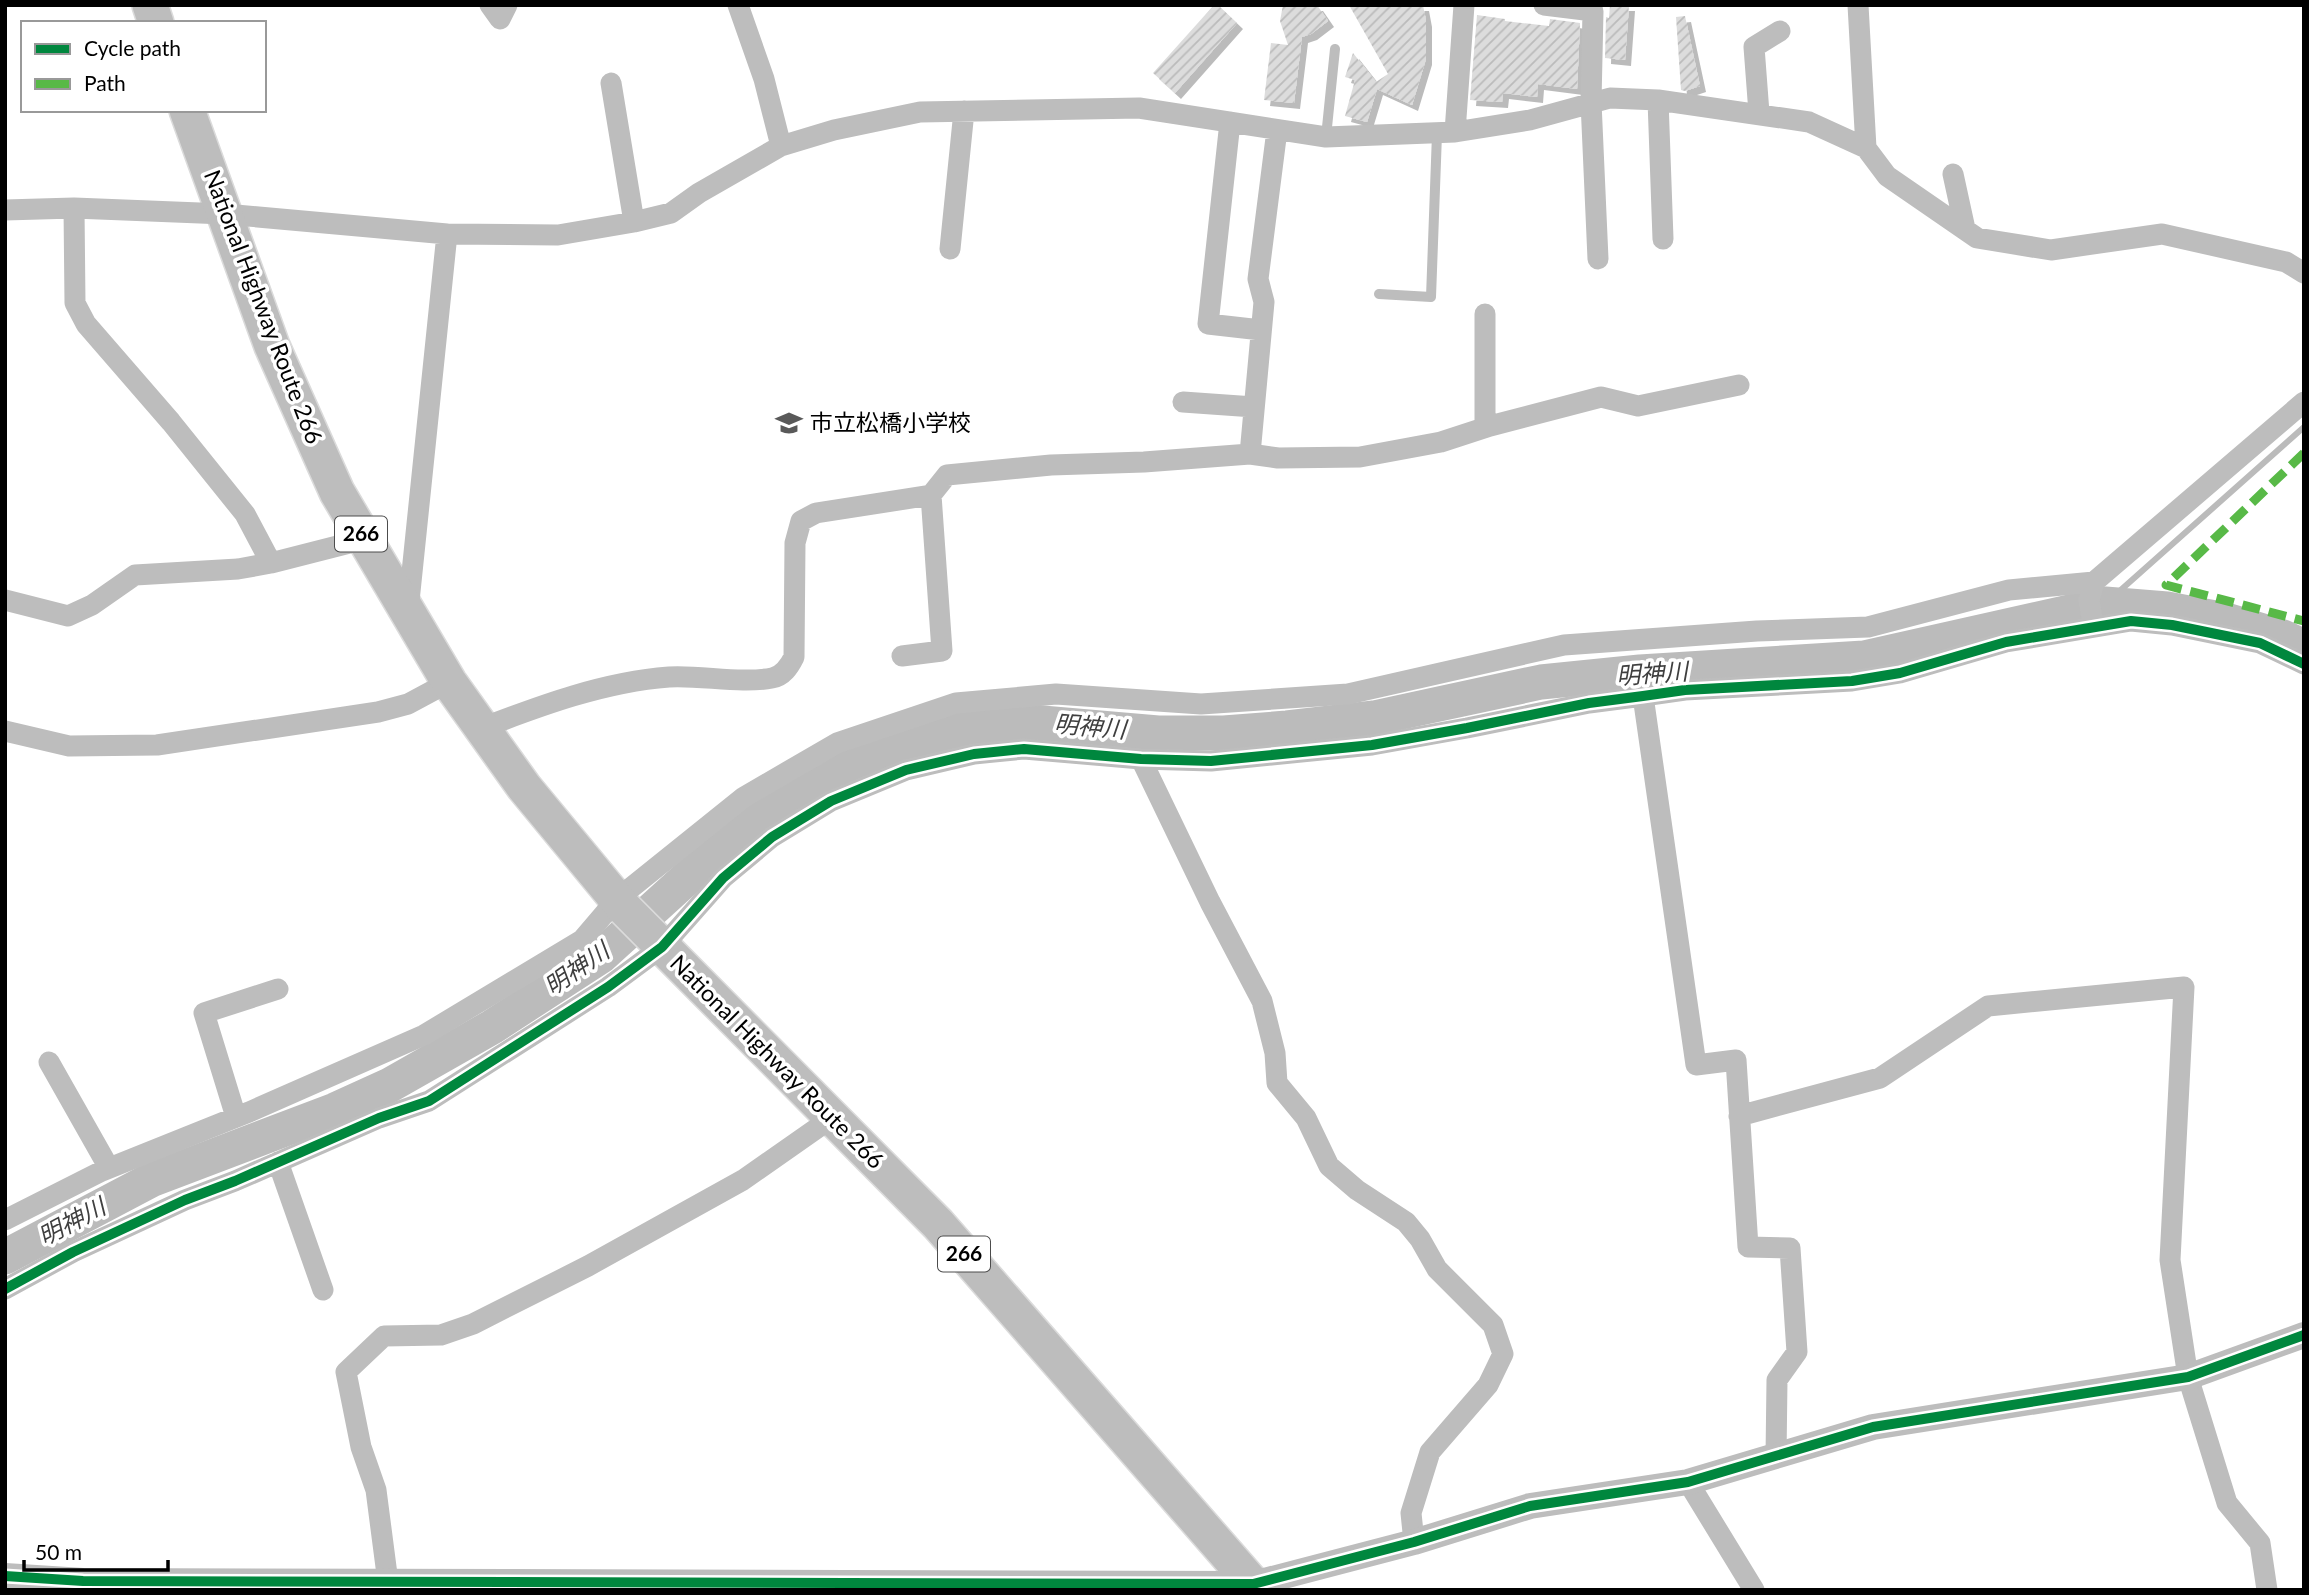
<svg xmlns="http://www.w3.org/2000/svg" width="2309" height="1595" viewBox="0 0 2309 1595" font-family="Lato,'Noto Sans JP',sans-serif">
<defs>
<pattern id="building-hatch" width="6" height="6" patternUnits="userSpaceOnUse" patternTransform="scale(1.75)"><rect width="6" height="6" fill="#dcdcdc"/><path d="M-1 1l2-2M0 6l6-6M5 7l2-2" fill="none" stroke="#bbb"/></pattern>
<filter id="shadow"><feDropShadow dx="6" dy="6" stdDeviation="0" flood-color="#0004"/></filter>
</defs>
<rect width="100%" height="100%" fill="#fff"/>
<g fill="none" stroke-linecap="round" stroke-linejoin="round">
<path stroke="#bbb" stroke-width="6" d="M2105,604l199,-177"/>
<path stroke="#bbb" stroke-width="35" d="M5,1257l146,-77 184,-70 55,-25 102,-58 109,-71 119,-108 58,-43 46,-26 44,-20 92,-29 43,-6 39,-1 116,10h66l63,-5 87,-10 167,-36 99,-10 224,-14 241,-54 62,5 59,11 57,17 21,10"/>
</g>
<path fill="url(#building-hatch)" filter="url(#shadow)" d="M1214,5h4l19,18 -62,70 -22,-20z
M1283,5h34l11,16 -17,13 -9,3 -8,66 -30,-3 7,-57 17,2 -8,-24z
M1349,5h74l3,16v38l-14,46 -35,-16 -10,33 -22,-6 10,-36 -10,-3 8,-24 23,29 12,-8z
M1610,5h19l-4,55 -20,-2 1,-41 3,1z
M1477,15l28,4v2l44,5 1,-7 30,4 -3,66 -39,-5 -1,13 -34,-4 -1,9 -32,-2z
M1685,16l15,70 -15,5 -4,-1 -5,-73z"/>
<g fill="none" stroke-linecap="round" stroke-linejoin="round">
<defs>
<path id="trunk" d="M150,5l6,18
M187,110l85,236 65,146 112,190 75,105 100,121 314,316 320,366"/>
</defs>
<use href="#trunk" stroke="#dbdbdb" stroke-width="38"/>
<path stroke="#bdbdbd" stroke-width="10" d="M1326,137l9,-88
M1379,294l52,3 6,-163"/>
<path stroke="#bdbdbd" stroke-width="21" d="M490,5l10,14 7,-14
M738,5l26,74 17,67
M1544,5l49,6 -2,91 7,157
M1858,5l8,143 21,28 90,62 74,12 111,-16 124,28 18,11
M611,83l23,139
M1658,100l5,139
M1759,113l-5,-66 26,-16
M1230,122l-22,202 53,6
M1277,130l-19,149 6,23 -14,152 28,4 82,-1 81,-15 49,-16 111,-29 37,9 101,-21
M1455,132l9,-127
M1953,174l12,55
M74,208l1,95 11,21 85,98 74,92 26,49
M5,210l69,-2 151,6 222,20 111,1 76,-13 37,-9 28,-20 82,-47 53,-16 86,-18 219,-4 187,29 129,-5 75,-12 80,-22 48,2 151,22 57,26
M950,249l14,-138
M1485,314v113
M1183,402l71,5
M5,600l63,16 24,-11 43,-30 103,-6 33,-6 94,-24
M408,611l39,-377
M2093,625l-4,-25 5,-18 210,-180
M902,656l40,-5 -11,-156 16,-20 104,-10 93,-3 106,-8
M1643,696l53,369 40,-5 12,187 42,1 7,104 -20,28 -1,77
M482,728c60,-23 122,-46 187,-51 32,-2 72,7 103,1 11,-2 17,-11 22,-21l1,-114 6,-22 15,-8 115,-18
M5,731l64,15 88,-1 221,-33 30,-8 41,-22
M1141,759l69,143 52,99 13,52 2,30 29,35 23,48 28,24 49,32 14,17 17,30 56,56 10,29 -15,31 -58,67 -19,61 3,29
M49,1062l60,106
M1739,1116l141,-38 108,-72 196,-19 -14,273 18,117 39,126 33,40 7,47
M236,1117l-32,-104 74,-24
M278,1162l45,128
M5,1220l97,-49 147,-59 175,-77 158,-95 35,-41 127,-102 93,-54 119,-40 100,-9 145,10 147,-10 216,-49 193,-14 111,-4 141,-37 85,-8
M5,1289l68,-37 112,-52 50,-19 144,-63 50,-17 179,-114 54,-40 61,-69 49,-41 59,-36 75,-31 68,-16 50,-5 117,10 70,2 161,-16 95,-17 122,-25 54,-7 42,-6 167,-9 48,-8 106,-31 125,-21 41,4 88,18 44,21
M1688,1482l66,108
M389,1590l-13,-100 -15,-43 -15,-75 38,-36 57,-1 32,-11 115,-58 155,-86 90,-63"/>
<path stroke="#bdbdbd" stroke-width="26" d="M5,1576l78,5 1170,3 161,-42 116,-36 158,-24 185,-55 315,-50 116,-42"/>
<use href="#trunk" stroke="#bdbdbd" stroke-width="35"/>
<path stroke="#58b947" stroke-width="9" stroke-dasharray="18 9" stroke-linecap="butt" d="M2304,453l-138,132 138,36"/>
<defs>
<path id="cycleway" d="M5,1289l68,-37 112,-52 50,-19 144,-63 50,-17 179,-114 54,-40 61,-69 49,-41 59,-36 75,-31 68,-16 50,-5 117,10 70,2 161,-16 95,-17 122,-25 54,-7 42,-6 167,-9 48,-8 106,-31 125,-21 41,4 88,18 44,21
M5,1576l78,5 1170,3 161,-42 116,-36 158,-24 185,-55 315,-50 116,-42"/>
</defs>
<use href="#cycleway" stroke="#fff" stroke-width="15"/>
<use href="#cycleway" stroke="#00873e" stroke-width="10"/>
</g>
<defs>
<symbol id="school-bare" viewBox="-9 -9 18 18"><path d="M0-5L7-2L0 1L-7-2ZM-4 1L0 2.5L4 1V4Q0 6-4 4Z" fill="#595959" stroke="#fff" stroke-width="2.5" paint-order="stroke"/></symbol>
</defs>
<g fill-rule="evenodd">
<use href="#school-bare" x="770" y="404" width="38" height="38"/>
</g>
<g text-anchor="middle" stroke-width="7" stroke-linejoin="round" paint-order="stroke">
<g fill="#fff" stroke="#4c4c4c" stroke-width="2">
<rect x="335" y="516.5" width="52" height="35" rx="5"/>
<rect x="938" y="1236.5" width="52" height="35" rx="5"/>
</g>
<g font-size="21" font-weight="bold" fill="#000">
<text x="361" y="541">266</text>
<text x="964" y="1261">266</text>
</g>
<g font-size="23" fill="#000" stroke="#fff">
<text transform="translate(263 307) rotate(69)" y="8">National Highway Route 266</text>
<text transform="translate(777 1062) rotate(45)" y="8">National Highway Route 266</text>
</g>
<g font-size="23" fill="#000" stroke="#fff" text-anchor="start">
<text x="810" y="431">市立松橋小学校</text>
</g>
<g font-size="24" font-style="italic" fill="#3f3f3f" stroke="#fff">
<text transform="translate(1652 674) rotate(-4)" y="8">明神川</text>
<text transform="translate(1090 727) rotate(5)" y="8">明神川</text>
<text transform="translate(577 969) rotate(-35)" y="8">明神川</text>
<text transform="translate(72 1222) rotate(-28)" y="8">明神川</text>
</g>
</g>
<rect width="2309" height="1595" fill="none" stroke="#000000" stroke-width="14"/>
<rect x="21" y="21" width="245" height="91" fill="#ffffff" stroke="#999999" stroke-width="2"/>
<rect x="35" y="44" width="35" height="10" fill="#00873e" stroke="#999999" stroke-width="2"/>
<text x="84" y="56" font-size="21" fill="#000000">Cycle path</text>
<rect x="35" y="79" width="35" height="10" fill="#58b947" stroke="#999999" stroke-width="2"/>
<text x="84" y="91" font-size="21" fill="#000000">Path</text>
<path d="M24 1560v10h144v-10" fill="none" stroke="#000000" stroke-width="3.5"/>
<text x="35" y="1560" font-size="21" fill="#000000" stroke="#ffffff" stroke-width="5" paint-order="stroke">50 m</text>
</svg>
